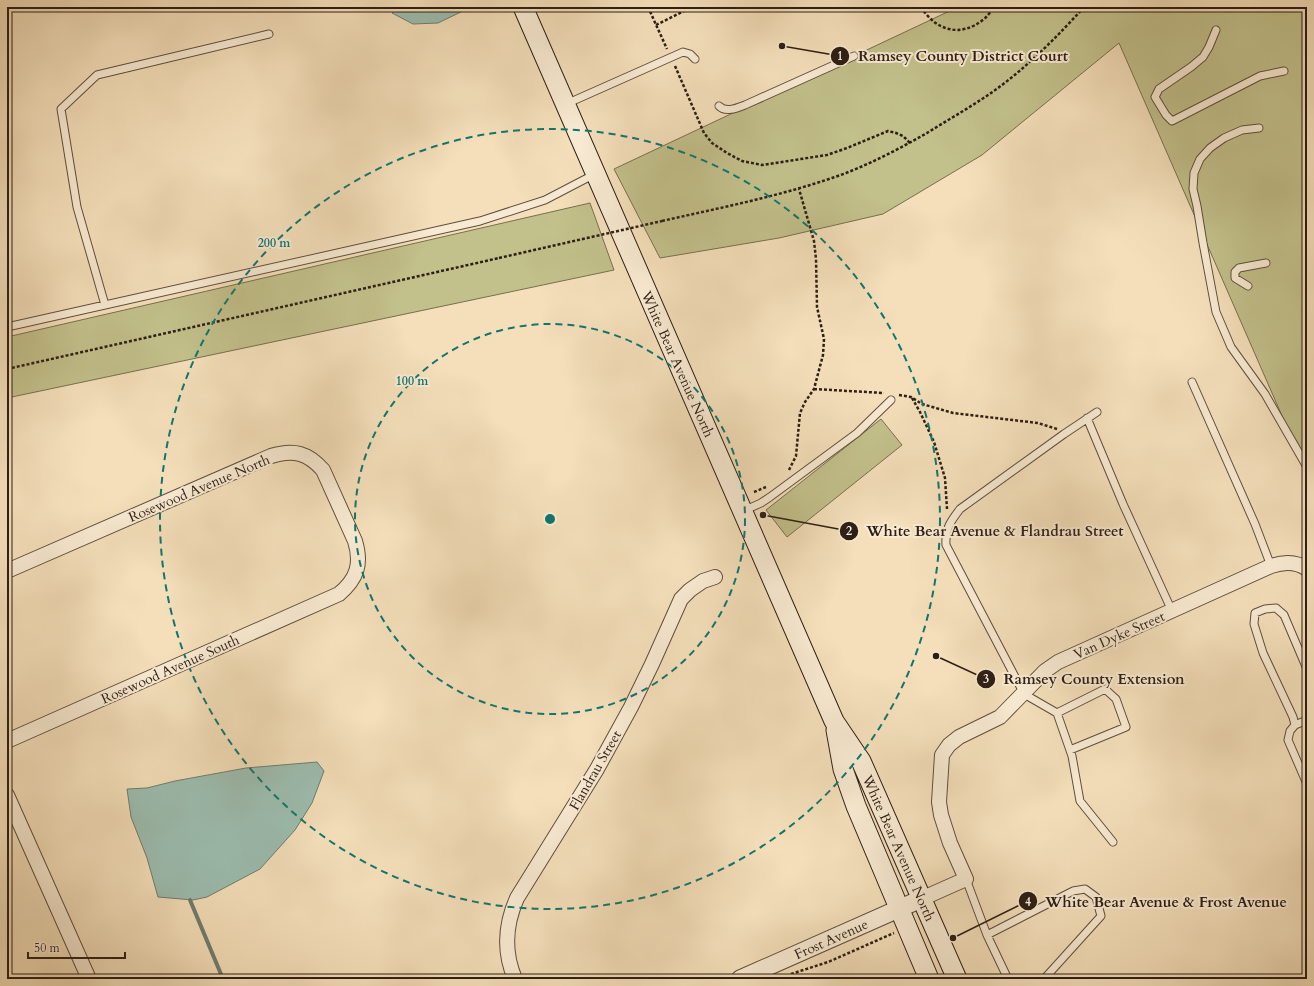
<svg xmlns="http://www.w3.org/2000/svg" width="1314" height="986" viewBox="0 0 1314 986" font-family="Cardo,serif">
<rect width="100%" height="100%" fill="#f4dfba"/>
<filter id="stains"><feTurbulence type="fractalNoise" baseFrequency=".005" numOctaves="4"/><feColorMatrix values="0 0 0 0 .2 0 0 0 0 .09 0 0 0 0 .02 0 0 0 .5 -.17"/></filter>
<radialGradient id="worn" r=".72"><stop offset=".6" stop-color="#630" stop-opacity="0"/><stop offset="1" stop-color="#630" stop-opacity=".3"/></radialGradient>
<path fill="#c2c08b" stroke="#786f50" d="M958,7h349v466l-188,-430 -137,112 -99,59 -104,24 -119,20 -46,-89z
M590,203l24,67 -607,128v-61z
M881,419l21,26 -115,92 -21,-27z"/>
<path fill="#9cbdaf" stroke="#707d71" d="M397,7h68v3l-27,13 -25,1 -21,-11z
M317,762l7,9 -12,32 -17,27 -35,39 -53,28 -14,3 -35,-3 -11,-39 -16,-41 -4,-28 20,-1 28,-7 71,-13z"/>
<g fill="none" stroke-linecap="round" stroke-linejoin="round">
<path stroke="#707d71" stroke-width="4" d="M190,900l33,79"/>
<defs>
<path id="service" d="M1216,30l-7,17 -6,10 -12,10 -32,22 -4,8 11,18 6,6 88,-45 24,-5
M566,104l117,-52 7,2 5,5
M719,106c7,7 18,2 26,-1l109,-49
M1259,128l-17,2 -18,8 -14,10 -10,11 -6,14 -1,16 4,17 6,37 13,69 15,35 34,47 42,73
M1248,286l-13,-8v-6l4,-4 27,-5
M105,305l-28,-98 -16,-98 36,-34 172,-41
M7,327l473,-106 65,-21 50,-26
M1192,382l63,142 16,42
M1097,412l-33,22 -104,75c-10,13 -15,20 -14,36l78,149 33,19 15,43 8,45 33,41
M1087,418l36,86 49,107
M743,511l18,-8 9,-6 87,-64 34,-33
M1307,669l-23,-54 -8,-7 -11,1 -10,4 -1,11 9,29 30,64 2,8 -5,6 -2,9 19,44
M1057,713l48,-24 11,10 10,28 -56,23
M1295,725l12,-5
M966,879l21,56 21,44
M987,935l86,-44 12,-2 11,8 5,19 -57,63"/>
<path id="minor" d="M7,571l264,-115c23,-7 37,-3 52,14l32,71c7,23 2,38 -16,53l-332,147
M7,795l82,184
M921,899l45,-20 -16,-36 -9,-28 -2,-13 3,-47 7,-10 10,-8 41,-20 45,-46 13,-9 213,-96c12,-4 25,-5 36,3
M515,979c-12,-28 -10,-54 2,-81l80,-129 34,-62 21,-43 29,-65 9,-9 13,-9 12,-4"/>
<path id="tertiary" d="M740,979l181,-80"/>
<path id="secondary" d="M523,7l311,714 27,40 96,218
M836,730l7,39 13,37 73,173"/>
</defs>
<use href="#service" stroke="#5f4e3e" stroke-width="9"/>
<use href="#minor" stroke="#5f4e3e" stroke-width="16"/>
<use href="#tertiary" stroke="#5f4e3e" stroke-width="19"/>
<use href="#secondary" stroke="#2d1e14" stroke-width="21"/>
<path stroke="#2d1e14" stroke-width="2.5" stroke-dasharray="3 2" stroke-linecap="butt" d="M648,7l19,42
M921,7c15,24 40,31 63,12 4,-3 7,-8 10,-12
M656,25l36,-18
M675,66l29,67 8,10 15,10 15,8 20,4 65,-10 20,-7 41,-17 8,2 7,3 7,7
M662,221c57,-13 114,-24 170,-43 33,-11 65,-28 95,-45 24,-15 49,-29 71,-45 30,-22 62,-54 86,-81
M7,369l492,-111
M814,389l70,4
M899,395l12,2 11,7 31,9 85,10 19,6
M912,398l8,14 14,30 11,36 2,31
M789,470l7,-14 4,-43 5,-11 9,-13 9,-34 1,-16 -7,-32 -1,-48 -2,-18 -15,-52
M754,492l12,-5
M791,974l37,-12 66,-29"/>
<use href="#service" stroke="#f8ead2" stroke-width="7"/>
<use href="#minor" stroke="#f8ead2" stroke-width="14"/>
<use href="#tertiary" stroke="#f8ead2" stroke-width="17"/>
<use href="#secondary" stroke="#f8ead2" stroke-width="19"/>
<path stroke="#2d1e14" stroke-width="2.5" stroke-dasharray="3 2" stroke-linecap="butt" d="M499,258l163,-37"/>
</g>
<g fill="none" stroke="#0f766e" stroke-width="2" stroke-dasharray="7 5">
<circle cx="550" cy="519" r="195"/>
<circle cx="550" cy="519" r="390"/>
</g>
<g text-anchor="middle" stroke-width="4" stroke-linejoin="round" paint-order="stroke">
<g font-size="14" fill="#2d1e14" stroke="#f8ead2">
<text transform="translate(678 364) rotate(66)" y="5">White Bear Avenue North</text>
<text transform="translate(199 488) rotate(-23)" y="5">Rosewood Avenue North</text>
<text transform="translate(1119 635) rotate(-24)" y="5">Van Dyke Street</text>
<text transform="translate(170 669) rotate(-24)" y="5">Rosewood Avenue South</text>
<text transform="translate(595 770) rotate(-60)" y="5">Flandrau Street</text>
<text transform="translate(899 848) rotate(66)" y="5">White Bear Avenue North</text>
<text transform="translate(831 939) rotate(-24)" y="5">Frost Avenue</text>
</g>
</g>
<circle cx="550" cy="519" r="6" fill="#0f766e" stroke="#f8ead2" stroke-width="2"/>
<g font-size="12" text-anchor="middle" font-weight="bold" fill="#0f766e" stroke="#f8ead2" stroke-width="4" stroke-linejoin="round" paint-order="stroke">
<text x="274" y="247">200 m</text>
<text x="412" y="385">100 m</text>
</g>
<path fill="none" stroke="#2d1e14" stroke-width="1.5" d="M782 46L840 56M763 515L849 531M936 656L986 679M953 938L1028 901"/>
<g fill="#2d1e14" stroke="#f8ead2" stroke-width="1.5">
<circle cx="782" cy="46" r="4"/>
<circle cx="763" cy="515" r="4"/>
<circle cx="936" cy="656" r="4"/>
<circle cx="953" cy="938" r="4"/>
<circle cx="840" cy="56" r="10"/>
<circle cx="849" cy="531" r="10"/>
<circle cx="986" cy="679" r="10"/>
<circle cx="1028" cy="901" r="10"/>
</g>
<g font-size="12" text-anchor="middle" font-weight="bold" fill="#fff">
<text x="840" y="60">1</text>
<text x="849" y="535">2</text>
<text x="986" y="683">3</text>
<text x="1028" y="906">4</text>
</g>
<g font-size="15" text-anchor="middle" font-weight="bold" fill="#2d1e14" stroke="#f8ead2" stroke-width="4" stroke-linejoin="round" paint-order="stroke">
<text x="963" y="61">Ramsey County District Court</text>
<text x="995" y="536">White Bear Avenue &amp; Flandrau Street</text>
<text x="1094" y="684">Ramsey County Extension</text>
<text x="1166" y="907">White Bear Avenue &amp; Frost Avenue</text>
</g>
<rect width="1314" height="986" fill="none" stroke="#f4dfba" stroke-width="24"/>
<rect x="8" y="8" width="1298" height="970" fill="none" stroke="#2d1e14" stroke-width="2"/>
<rect x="12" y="12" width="1290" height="962" fill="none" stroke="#2d1e14"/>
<path d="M28 952v6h97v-6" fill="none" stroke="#2d1e14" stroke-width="2"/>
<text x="34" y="952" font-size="12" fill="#2d1e14" stroke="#f8ead2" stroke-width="3" paint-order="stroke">50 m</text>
<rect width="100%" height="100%" filter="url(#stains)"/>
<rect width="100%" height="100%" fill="url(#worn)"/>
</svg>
